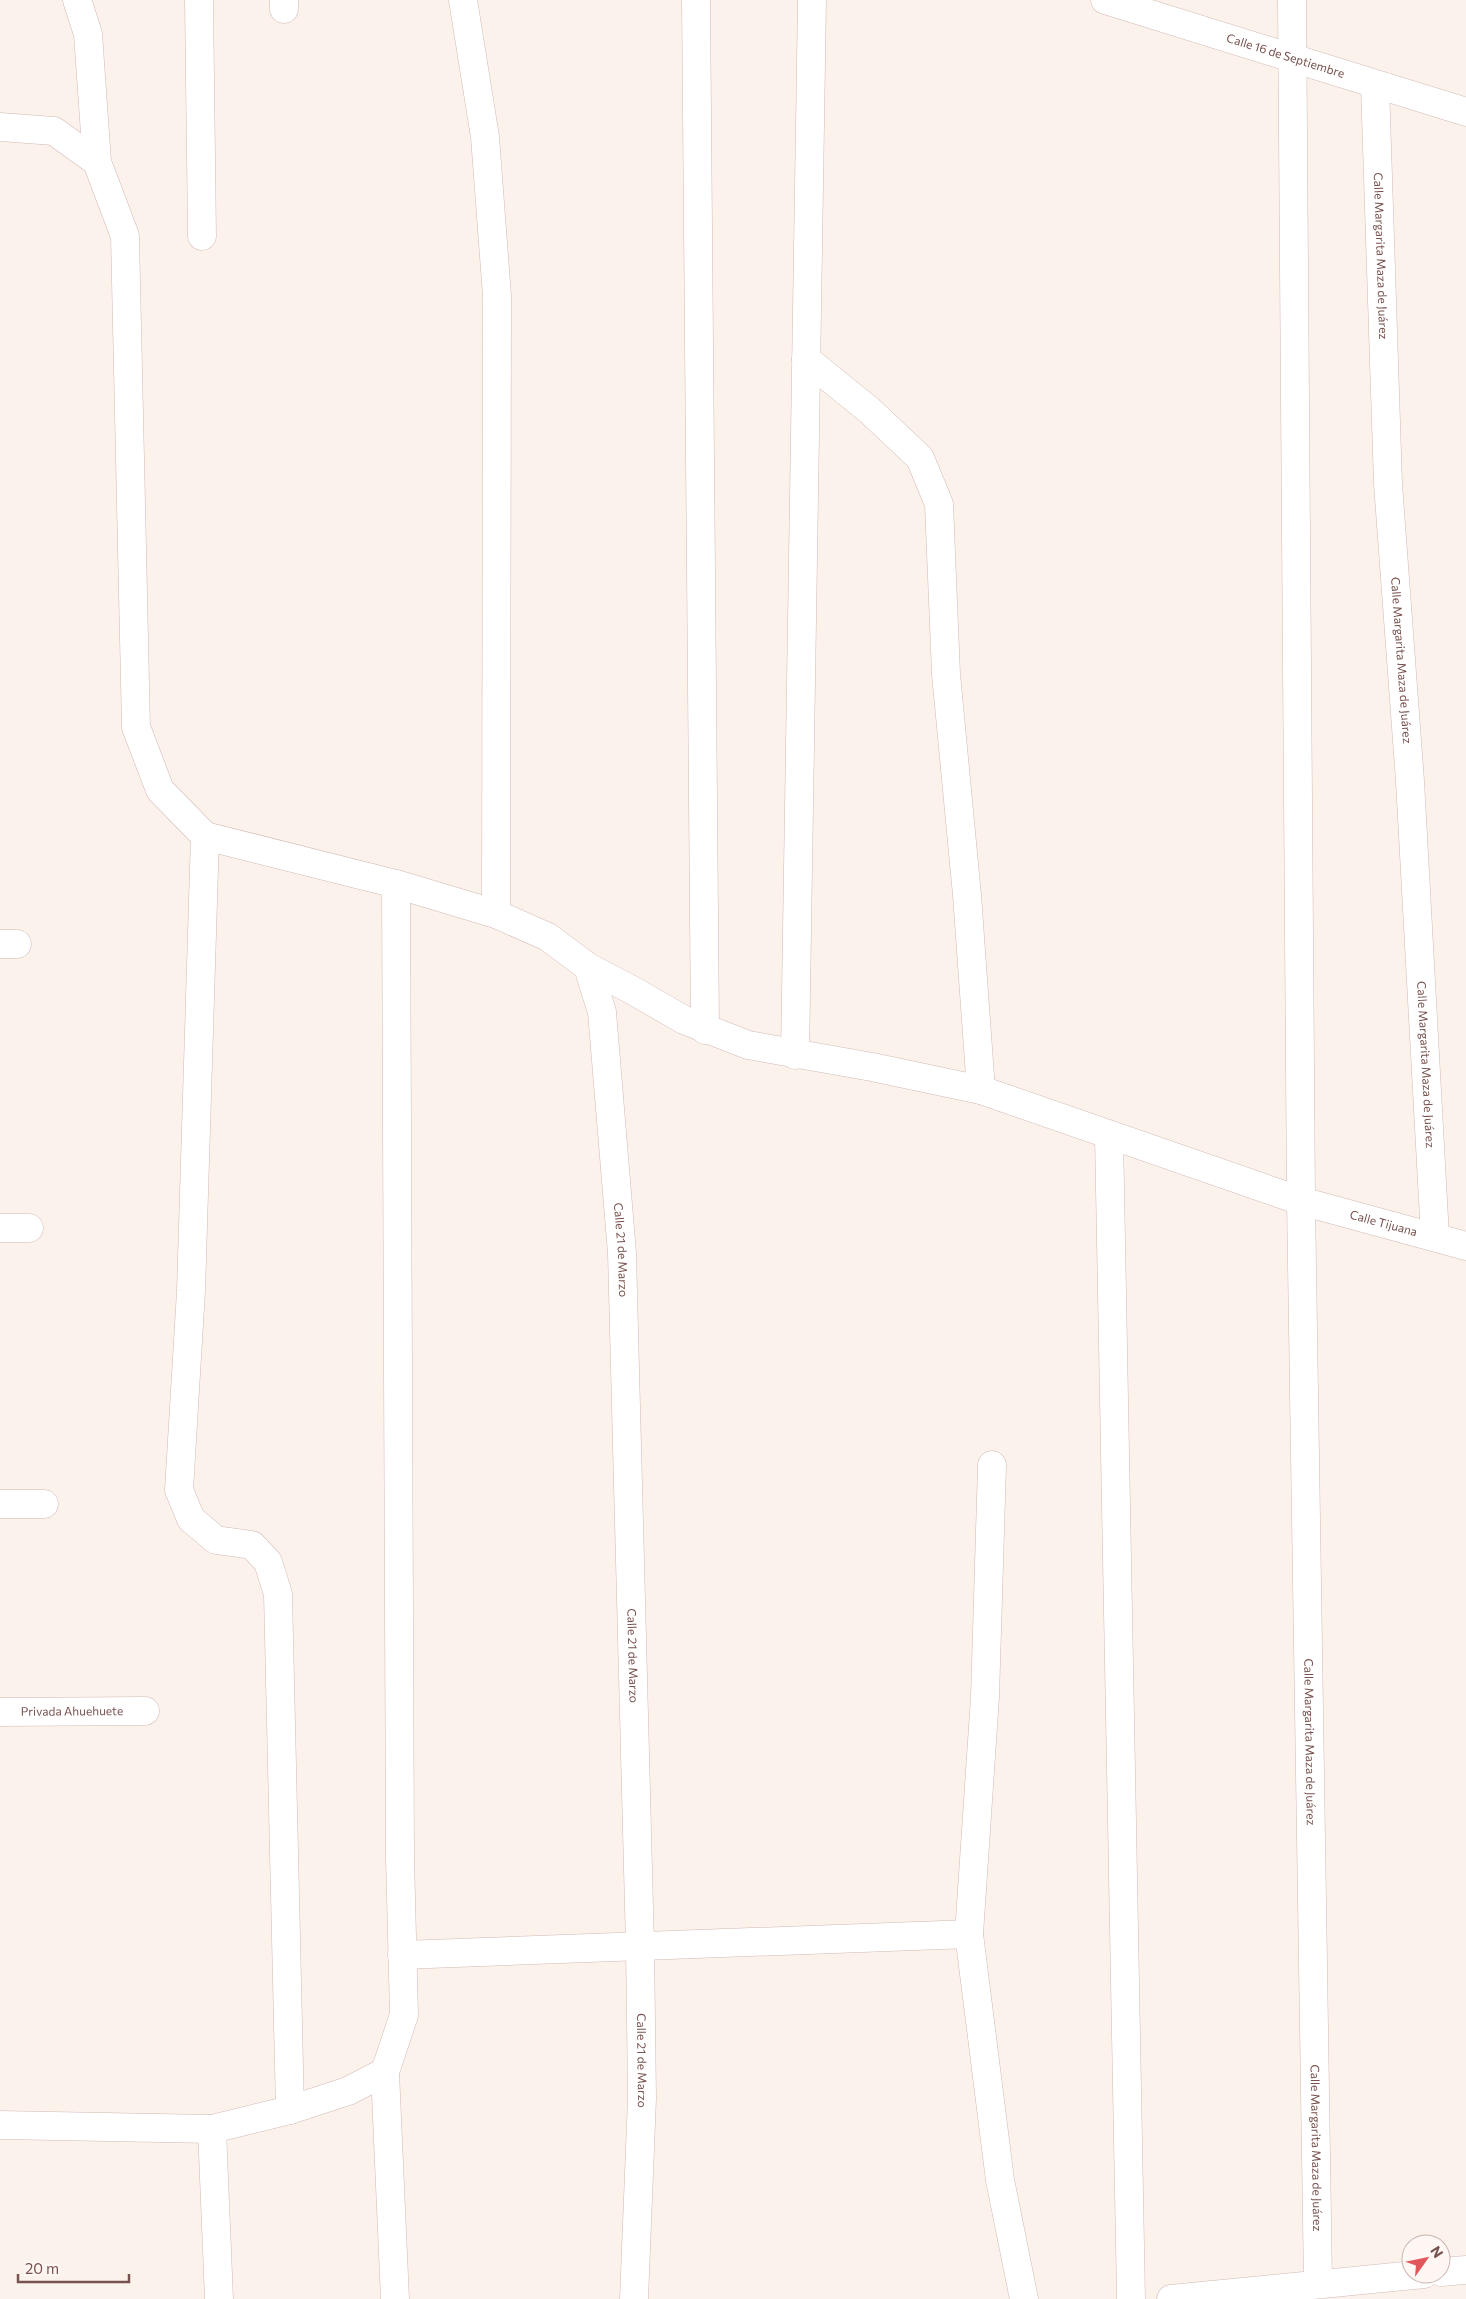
<svg xmlns="http://www.w3.org/2000/svg" width="1466" height="2299" viewBox="0 0 1466 2299" font-family="Commissioner,sans-serif">
<rect width="100%" height="100%" fill="#fcf2ec"/>
<g fill="none" stroke-linecap="round" stroke-linejoin="round">
<defs>
<g id="street">
<path id="s1" d="M77,0l11,34 9,128 28,74 11,491 24,63 45,46 191,48 100,30 52,23 40,30 14,45 20,241 18,693 2,152 -8,201"/>
<path d="M199,0l3,236"/>
<path d="M463,0l22,137 12,159 -1,618"/>
<path d="M696,0l9,1030"/>
<path id="s2" d="M1105,0l361,112"/>
<path id="s3" d="M1292,0l9,1201 17,1082"/>
<path d="M284,9v-9"/>
<path id="s4" d="M1375,85l13,399 22,297 25,456"/>
<path d="M0,127l54,4 43,31"/>
<path d="M806,359l63,51 51,48 19,46 7,170 21,221 14,195"/>
<path d="M205,836l-14,455 -12,199 12,29 25,21 36,5 16,17 10,32 12,516"/>
<path d="M0,944h17"/>
<path id="s5" d="M588,967l44,23 52,30 64,25 124,22 109,23 320,111 165,45"/>
<path d="M795,1055l17,-1055"/>
<path d="M1109,1135l22,1164"/>
<path d="M0,1228h29"/>
<path d="M992,1465l-7,232 -16,237 31,246 24,119"/>
<path d="M0,1504h44"/>
<path id="s6" d="M0,1712l145,-1"/>
<path d="M402,1955l567,-21"/>
<path d="M385,2072l10,227"/>
<path d="M0,2125l212,4 78,-19 58,-19 37,-19 19,-57 -4,-157 -4,-974"/>
<path d="M212,2129l7,170"/>
<path d="M1441,2272l25,-2"/>
<path d="M1171,2299l253,-25"/>
</g>
</defs>
<use href="#street" stroke="#d2b9b4" stroke-width="29"/>
<use href="#street" stroke="#fff" stroke-width="28"/>
</g>
<g text-anchor="middle" stroke-width="4" stroke-linejoin="round" paint-order="stroke">
<g font-size="12" fill="#78524e" stroke="#fff7f3">
<text dy="4" stroke="none"><textPath href="#s2" startOffset="189">Calle 16 de Septiembre</textPath></text>
<text dy="4" stroke="none"><textPath href="#s4" startOffset="171">Calle Margarita Maza de Juárez</textPath></text>
<text dy="4" stroke="none"><textPath href="#s4" startOffset="576">Calle Margarita Maza de Juárez</textPath></text>
<text dy="4" stroke="none"><textPath href="#s4" startOffset="981">Calle Margarita Maza de Juárez</textPath></text>
<text dy="4" stroke="none"><textPath href="#s5" startOffset="840">Calle Tijuana</textPath></text>
<text dy="4" stroke="none"><textPath href="#s1" startOffset="1560">Calle 21 de Marzo</textPath></text>
<text dy="4" stroke="none"><textPath href="#s1" startOffset="1966">Calle 21 de Marzo</textPath></text>
<text dy="4" stroke="none"><textPath href="#s6" startOffset="72">Privada Ahuehuete</textPath></text>
<text dy="4" stroke="none"><textPath href="#s3" startOffset="1742">Calle Margarita Maza de Juárez</textPath></text>
<text dy="4" stroke="none"><textPath href="#s1" startOffset="2371">Calle 21 de Marzo</textPath></text>
<text dy="4" stroke="none"><textPath href="#s3" startOffset="2148">Calle Margarita Maza de Juárez</textPath></text>
</g>
</g>
<g transform="translate(1426 2259) rotate(57)"><circle r="24" fill="#fff7f3" stroke="#c9b5b1"/>
<path d="M0-4L9 19L0 12L-9 19Z" fill="#e1565d"/>
<text y="-8" font-size="14" font-weight="bold" text-anchor="middle" fill="#78524e">N</text>
</g>
<path d="M18 2274v8h111v-8" fill="none" stroke="#78524e" stroke-width="2.5"/>
<text x="25" y="2274" font-size="15" fill="#78524e" stroke="#fff7f3" stroke-width="4" paint-order="stroke">20 m</text>
</svg>
